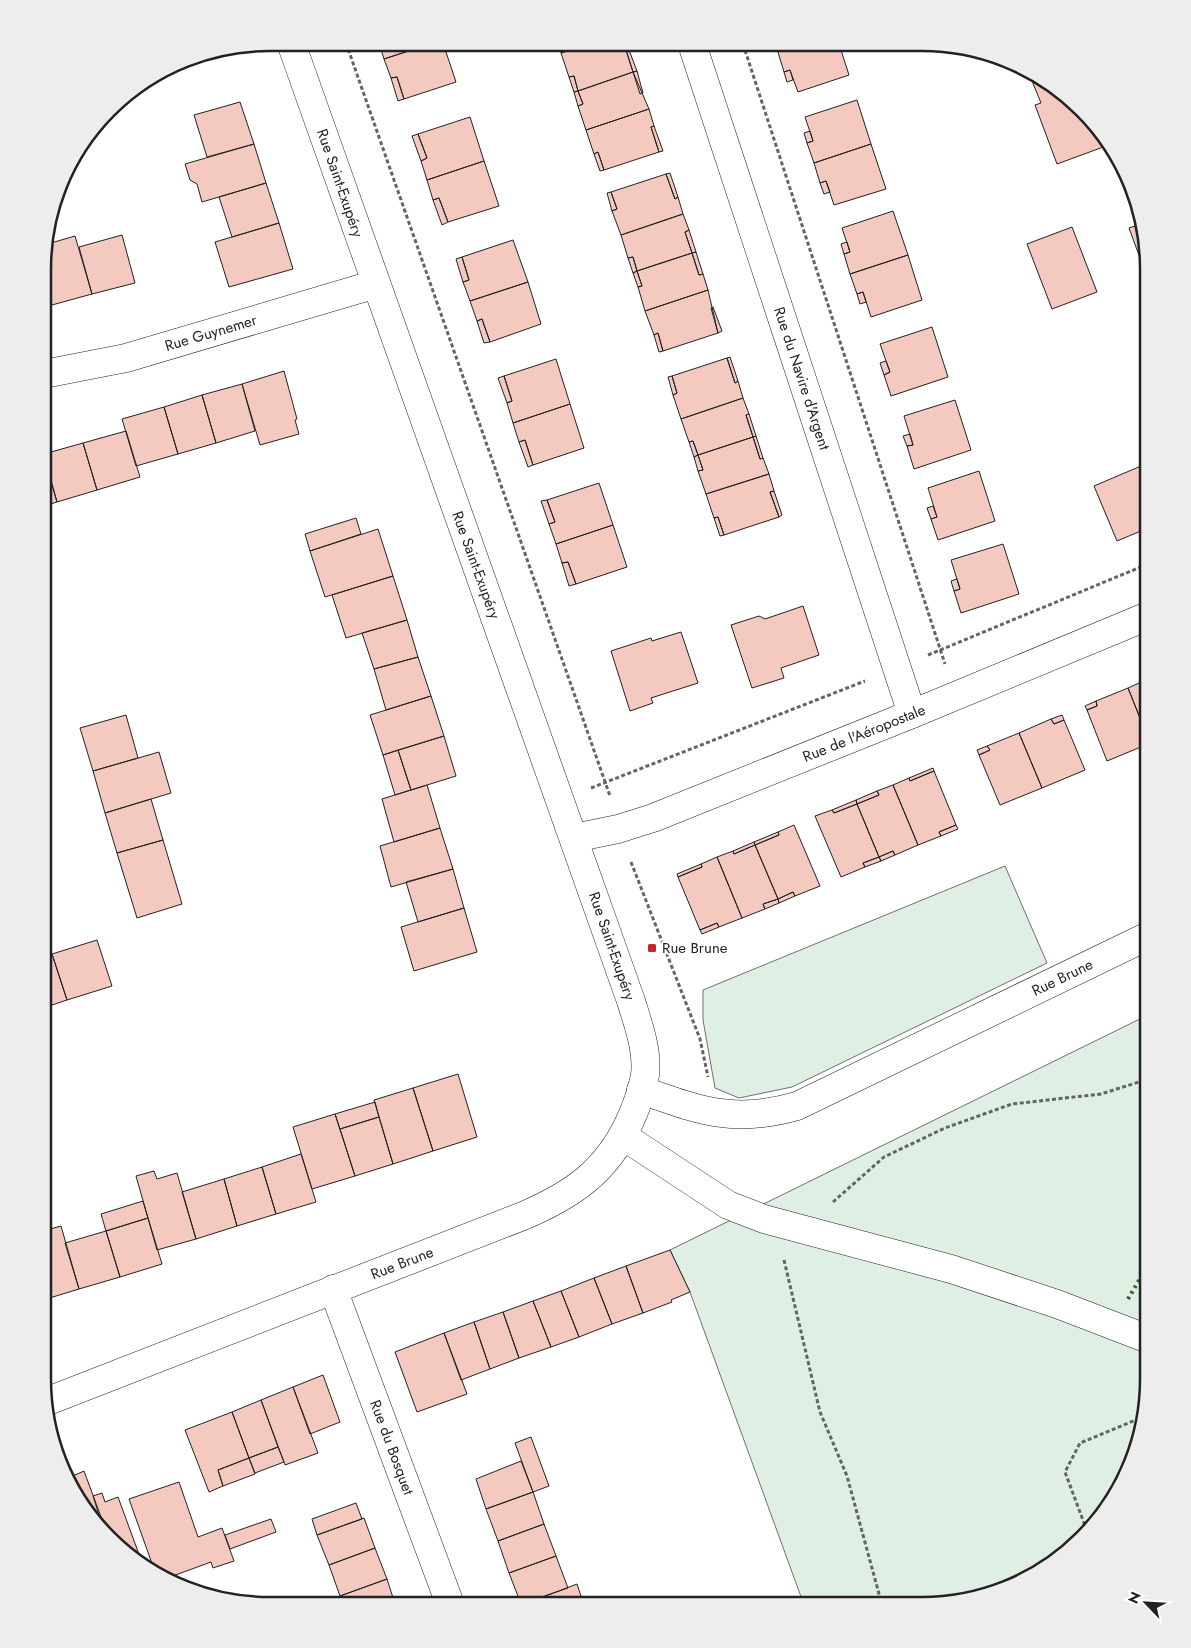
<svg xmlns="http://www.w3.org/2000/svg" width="1191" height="1648" viewBox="0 0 1191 1648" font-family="Jost,sans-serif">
<rect width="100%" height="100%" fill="#fff"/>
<path fill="#e0efe3" stroke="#6f6f6f" d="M1005,866l42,97 -255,124 -53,11 -24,-10 -12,-68v-30z
M1148,1015v379l-12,58 -26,53 -39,44 -49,33 -100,23h-118l-114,-313 -20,-42z"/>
<path fill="#f3c9c0" stroke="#222" d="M379,43h54l-49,16z
M433,43h10l13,39 -52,17 -7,-22 -6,1 -7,-19z
M558,43h34l-31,10z
M592,43l35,1 2,6h-3l7,22 -55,19 -4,-15 -5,1 -8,-24z
M775,44h27l-24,8z
M802,44h37l10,31 -51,17 -8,-22 -6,2 -6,-20z
M626,50h3l8,21 -4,1z
M790,70l3,10 -6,2 -3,-10z
M637,71l6,22 -3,1 -7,-22z
M1028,71l32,18 46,57 -49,18 -22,-59 6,-2z
M633,72l16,37 -63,21 -8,-24 5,-2 -5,-13z
M574,76l4,15 -4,1 -5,-15z
M397,77l7,22 -6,2 -7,-23z
M578,91l5,13 -5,2 -4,-14z
M857,100l14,44 -57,19 -7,-20 6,-2 -8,-24z
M240,102l14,42 -47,13 -13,-42z
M649,109l5,17 -3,1 8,25 -55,18 -6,-18 -4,2 -8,-24z
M470,117l14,44 -57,19 -6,-19 6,-3 -9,-24z
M654,126l9,25 -4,1 -8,-25z
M810,131l3,10 -6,2 -3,-10z
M418,134l9,24 -6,3 -9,-25z
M254,144l12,39 -64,19 -5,-18 -7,-4 -5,-16z
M871,144l15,45 -52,16 -8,-24 -6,2 -6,-20z
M598,152l6,18 -4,1 -6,-17z
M484,161l15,45 -51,16 -9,-24 -6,2 -6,-20z
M670,173l8,24 -3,2 -9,-25z
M666,174l9,25 3,-2 5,17 -62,21 -9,-24 5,-2 -6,-17z
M826,181l4,11 -6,2 -4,-11z
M266,183l13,40 -47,14 -13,-40z
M611,192l6,17 -5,2 -5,-18z
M439,198l9,24 -6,3 -9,-25z
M893,211l15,44 -58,19 -6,-20 6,-2 -8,-24z
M683,214l6,16 -4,2 7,21 -55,18 -4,-14 -5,1 -7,-23z
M279,223l14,46 -64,18 -14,-45z
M1138,225l10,44 -1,8 -18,-49z
M1072,227l25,65 -45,17 -25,-65z
M689,230l7,22 -4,1 -7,-21z
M122,235l13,48 -43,11 -13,-47z
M75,236l17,58 -40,11 -8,-24v-36z
M513,240l15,42 -58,19 -7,-19 6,-2 -7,-23z
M847,242l3,10 -6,2 -3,-10z
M696,252l7,22 -4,1 -7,-22z
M692,253l7,22 4,-1 5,16 -63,21 -7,-24 4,-1 -5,-15z
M908,255l14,45 -51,17 -8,-25 -6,2 -7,-20z
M462,257l7,23 -6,2 -7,-23z
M633,257l4,14 -4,2 -5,-15z
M637,271l5,15 -4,1 -5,-14z
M44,281l5,15 -5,1z
M528,282l13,42 -51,18 -8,-23 -5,2 -7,-20z
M708,290l10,43 -55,18 -5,-18 -4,2 -9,-24z
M863,292l3,10 -6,2 -3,-10z
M713,307l9,24 -4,2 -7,-25z
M482,319l8,23 -6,1 -7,-22z
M932,327l16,50 -57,19 -7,-21 6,-3 -10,-28z
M658,333l5,18 -4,1 -5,-17z
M730,357l8,24 -3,2 -8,-25z
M727,358l8,25 3,-2 5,17 -62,21 -8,-24 4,-2 -5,-17z
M556,359l14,45 -57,19 -6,-20 5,-2 -8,-25z
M886,361l4,11 -6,3 -4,-12z
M284,371l13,48 -2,1 4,14 -39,11 -18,-61z
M504,376l8,25 -5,2 -9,-25z
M672,376l5,17 -4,2 -5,-18z
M242,384l13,47 -39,12 -14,-48z
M202,395l14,48 -38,11 -14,-47z
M743,398l6,16 -3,1 7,22 -55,18 -5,-14 -4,1 -8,-23z
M955,400l16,50 -57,19 -7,-23 6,-1 -9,-29z
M570,404l14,44 -51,17 -8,-25 -6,2 -6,-19z
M164,407l14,47 -42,12 -14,-47z
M749,414l7,22 -3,1 -7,-22z
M126,431l14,46 -43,13 -14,-47z
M910,434l3,11 -6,1 -4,-10z
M756,436l7,22 -3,1 -7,-22z
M753,437l7,22 3,-1 6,16 -63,20 -8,-23 5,-1 -5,-15z
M525,440l8,25 -5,2 -9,-25z
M693,441l5,14 -4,2 -5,-15z
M83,443l14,47 -40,12 -13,-48z
M698,455l5,15 -5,1 -4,-14z
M44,458l13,44 -13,4z
M1148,463v65l-31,13 -23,-55z
M979,471l16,50 -57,19 -7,-21 6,-2 -9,-29z
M769,474l5,17 -4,1 9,25 -55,18 -6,-18 -4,1 -8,-24z
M599,483l14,42 -57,19 -7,-20 6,-2 -8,-22z
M774,491l8,24 -3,2 -9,-25z
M547,500l8,22 -6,2 -8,-23z
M933,506l4,11 -6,2 -4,-11z
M718,517l6,18 -4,1 -6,-18z
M356,518l5,16 -51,17 -5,-17z
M613,525l14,42 -51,17 -8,-22 -6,1 -6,-19z
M378,529l15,47 -68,21 -15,-46z
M1003,544l16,50 -58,19 -7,-22 6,-2 -9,-29z
M568,562l8,22 -7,2 -7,-23z
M393,576l14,44 -61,18 -14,-43z
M957,579l3,10 -6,2 -3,-10z
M803,606l16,49 -38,13 3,10 -32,10 -21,-63 28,-9 6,3z
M407,620l11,37 -44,12 -12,-36z
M681,632l17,51 -47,15 2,5 -23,8 -19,-60 40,-13 1,3z
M418,657l13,39 -45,14 -12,-41z
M1148,679v59l-20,-50z
M1128,688l20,50v6l-41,17 -20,-51 10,-4 -1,-5z
M431,696l13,40 -61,19 -13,-40z
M1096,701l1,5 -10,4 -2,-4z
M126,715l12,43 -45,13 -13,-43z
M1062,715l2,5 -10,4 -3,-5z
M1051,719l3,5 10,-4 21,50 -43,18 -23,-55z
M1019,733l23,55 -42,17 -21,-50 11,-5 -3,-4z
M444,736l12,40 -45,14 -13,-40z
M987,746l3,4 -11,5 -2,-5z
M398,750l13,40 -16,5 -12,-40z
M159,752l12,41 -66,20 -12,-42z
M933,768l1,3 -24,10 -1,-3z
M934,771l22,54 -17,7 2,4 -23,9 -25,-60 16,-7 1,3z
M427,785l13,43 -46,14 -12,-43z
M893,785l25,60 -23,10 -2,-4 -14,6 -22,-53 22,-9 -2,-4z
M877,791l2,4 -22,9 -1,-4z
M151,799l12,41 -46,13 -12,-40z
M856,800l1,4 -23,9 -2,-3z
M857,804l22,53 -16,6 2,4 -24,10 -26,-61 17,-6 2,3z
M794,825l26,61 -25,10 -2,-4 -15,7 -23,-54 24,-10 -1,-3z
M956,825l2,4 -17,7 -2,-4z
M440,828l13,41 -62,18 -11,-41z
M778,832l1,3 -24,10 -1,-3z
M163,840l19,64 -45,14 -20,-65z
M754,842l1,3 -21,9 -1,-3z
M755,845l23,54 -15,5 2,5 -23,9 -25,-61 16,-6 1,3z
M893,851l2,4 -14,6 -2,-4z
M717,857l25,61 -23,9 -2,-4 -17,7 -22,-53 24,-10 -1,-3z
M879,857l2,4 -16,6 -2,-4z
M701,864l1,3 -24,10 -1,-3z
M453,869l11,39 -46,14 -12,-40z
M793,892l2,4 -16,7 -1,-4z
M778,899l1,4 -14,6 -2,-5z
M464,908l13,44 -63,19 -13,-44z
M717,923l2,4 -17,7 -2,-4z
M97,940l15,46 -45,14 -15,-46z
M52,954l15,46 -24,8v-52z
M458,1074l19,63 -44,14 -20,-63z
M413,1088l20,63 -40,13 -19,-64z
M375,1102l4,15 -39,12 -5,-15z
M335,1114l20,62 -43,13 -19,-62z
M379,1117l14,47 -38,12 -15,-47z
M301,1154l15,48 -40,12 -14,-47z
M262,1167l14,47 -39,12 -13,-47z
M154,1171l3,8 20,-6 19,66 -39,11 -21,-74z
M224,1179l13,47 -41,13 -14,-47z
M143,1201l5,17 -42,13 -5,-17z
M148,1218l14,46 -42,13 -14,-46z
M61,1226l18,63 -36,11v-69z
M106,1231l14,46 -41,12 -14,-46z
M670,1250l20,42 -19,8 1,2 -29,11 -17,-47z
M626,1266l17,47 -31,11 -18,-46z
M594,1278l18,46 -33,13 -18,-46z
M561,1291l18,46 -28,10 -18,-46z
M533,1301l18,46 -32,11 -16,-46z
M503,1312l16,46 -29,11 -16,-47z
M474,1322l16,47 -29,11 -17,-47z
M444,1333l23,61 -50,18 -22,-60z
M323,1375l17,47 -30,12 -17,-47z
M293,1387l25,66 -33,12 -24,-65z
M261,1400l17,47 -29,11 -17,-46z
M232,1412l17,46 -31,12 5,16 -14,6 -24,-62z
M531,1437l18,49 -16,6 -18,-49z
M278,1447l6,15 -29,11 -6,-15z
M249,1458l6,16 -32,12 -5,-16z
M521,1461l12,31 -47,17 -10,-30z
M84,1471l20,54 -6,2 -32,-48z
M179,1482l19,55 24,-9 12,33 -21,7 -2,-6 -41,15 -15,-5 -26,-73z
M533,1492l11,32 -46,17 -12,-32z
M102,1493l3,9 13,-5 26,71 -39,-34 -12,-38z
M356,1503l6,16 -45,16 -5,-16z
M364,1518l11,30 -46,17 -12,-30z
M271,1519l5,13 -46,17 -5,-14z
M544,1524l12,32 -47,17 -11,-32z
M375,1548l12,31 -47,17 -11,-31z
M556,1556l12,32 -47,16 -12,-31z
M387,1579l8,25h-52l-3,-8z
M577,1584l7,21 -53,-1 -1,-2z"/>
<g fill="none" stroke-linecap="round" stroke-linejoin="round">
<defs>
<g id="minor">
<path id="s1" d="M692,44l220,670"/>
<path id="s2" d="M44,374l82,-16 250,-74"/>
<path id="s3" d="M574,838l44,-9 35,-11 259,-104 236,-98"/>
<path id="s4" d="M641,1090c60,21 93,34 156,16l351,-170"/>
<path d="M623,1136l105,69 36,14 187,50 106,35 91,35"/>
<path id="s5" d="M333,1289l117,315"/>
<path id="s6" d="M48,1401l475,-185c49,-21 83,-44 106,-93 7,-15 13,-31 16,-48 3,-25 -7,-51 -14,-74l-340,-958"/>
</g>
</defs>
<use href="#minor" stroke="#222" stroke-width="29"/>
<path stroke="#646464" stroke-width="3" stroke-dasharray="4 2.5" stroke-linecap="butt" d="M346,43l264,753
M743,44l202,620
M928,655l220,-91
M591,788l274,-107
M631,862l69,177 8,38
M833,1202l51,-45 61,-29 67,-24 89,-10 41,-13 6,-4
M784,1260l36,152 27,64 35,129
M1087,1531l-22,-59 15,-29 63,-26"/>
<use href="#minor" stroke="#fff" stroke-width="28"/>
<path stroke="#2f5e38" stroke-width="4" stroke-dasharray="2.5 4" stroke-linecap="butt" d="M1128,1299l20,-34"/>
</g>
<rect fill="#c62828" stroke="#fff" stroke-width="2" x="647" y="943" width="10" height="10" rx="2.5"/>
<g text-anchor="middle" stroke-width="4" stroke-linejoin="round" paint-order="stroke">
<g font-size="15" fill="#222" stroke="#fff">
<text transform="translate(340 183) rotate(71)" y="5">Rue Saint-Exupéry</text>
<text dy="5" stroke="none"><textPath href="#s2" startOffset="172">Rue Guynemer</textPath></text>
<text dy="5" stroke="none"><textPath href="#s1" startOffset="352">Rue du Navire d'Argent</textPath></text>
<text transform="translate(476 565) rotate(70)" y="5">Rue Saint-Exupéry</text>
<text dy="5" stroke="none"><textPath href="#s3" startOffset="309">Rue de l'Aéropostale</textPath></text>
<text transform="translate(612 946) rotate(71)" y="5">Rue Saint-Exupéry</text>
<text dy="5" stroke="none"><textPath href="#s4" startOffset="455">Rue Brune</textPath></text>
<text dy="5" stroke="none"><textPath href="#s6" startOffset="380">Rue Brune</textPath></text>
<text dy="5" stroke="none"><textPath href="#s5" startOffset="169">Rue du Bosquet</textPath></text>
</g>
<g font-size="15" fill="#222" stroke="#fff" text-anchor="start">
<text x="662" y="953">Rue Brune</text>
</g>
</g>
<path d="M0 0H1191V1648H0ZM269 51H922A218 218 0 0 1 1140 269V1379A218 218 0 0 1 922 1597H269A218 218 0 0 1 51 1379V269A218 218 0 0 1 269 51Z" fill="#ededed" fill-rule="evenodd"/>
<path fill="none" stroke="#222" stroke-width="2.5" d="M269 51H922A218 218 0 0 1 1140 269V1379A218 218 0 0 1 922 1597H269A218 218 0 0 1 51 1379V269A218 218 0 0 1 269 51Z"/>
<g transform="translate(1146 1603) rotate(295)" stroke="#ffffff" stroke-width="4" paint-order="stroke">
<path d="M0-4L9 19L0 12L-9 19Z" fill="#222222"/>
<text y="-8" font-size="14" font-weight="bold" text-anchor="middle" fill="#222222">N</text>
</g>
</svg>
